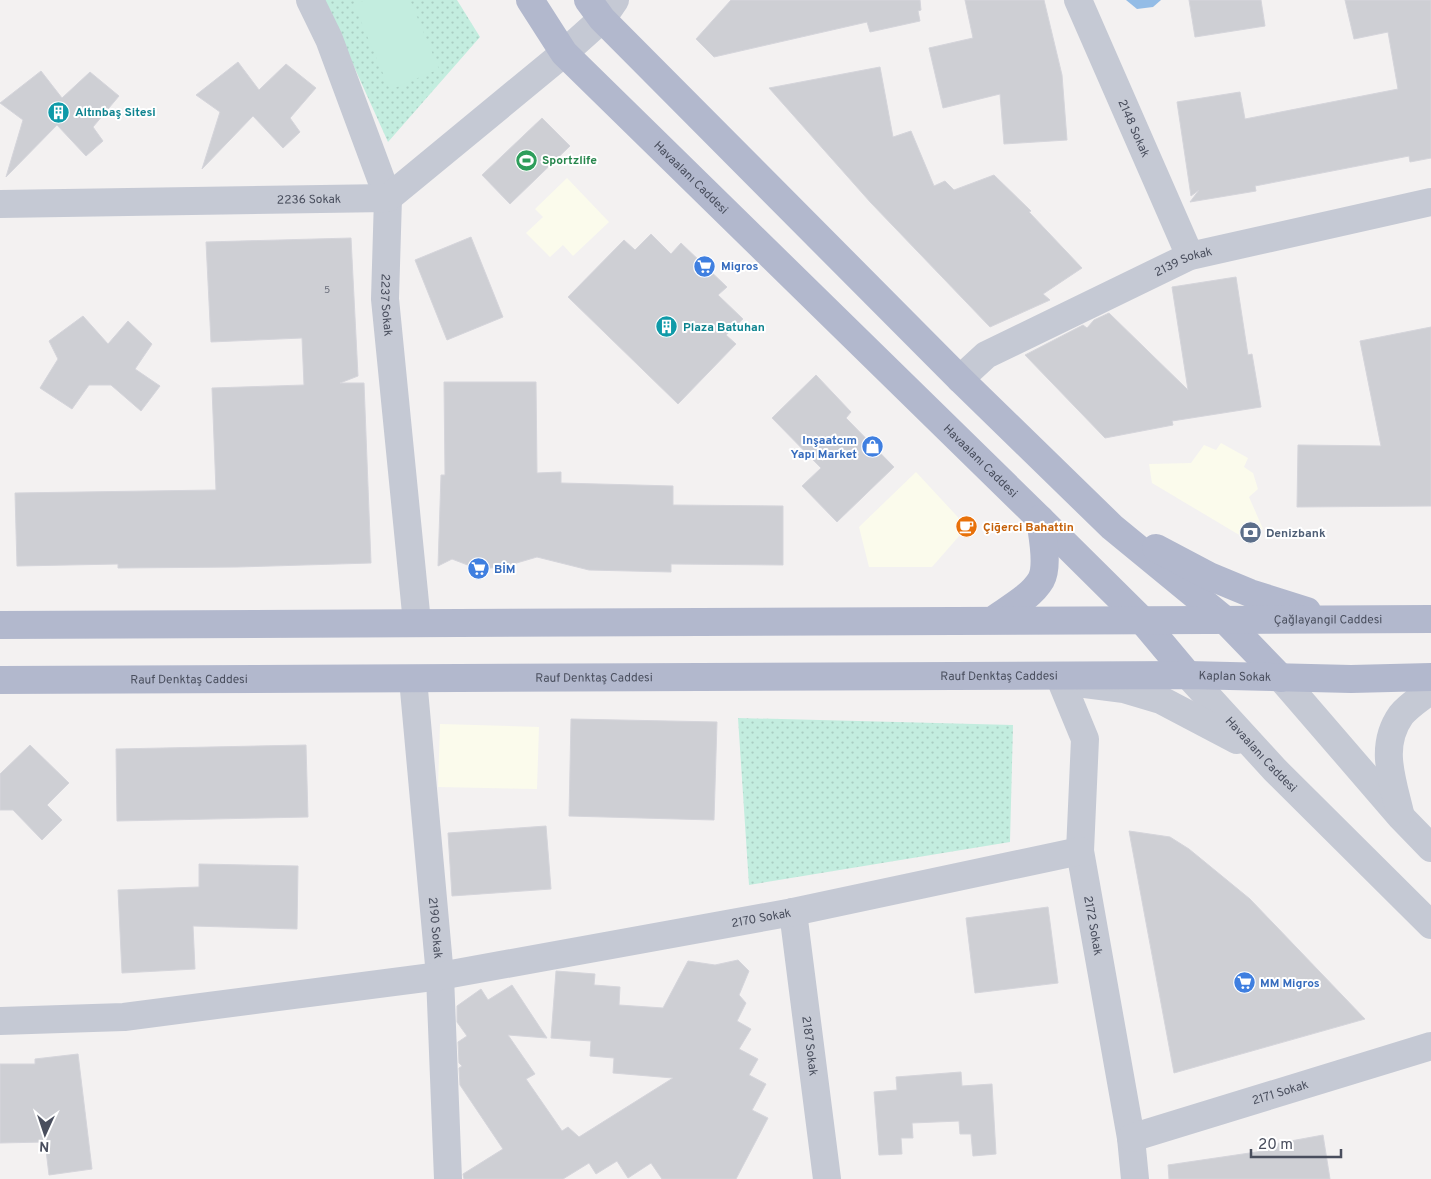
<svg xmlns="http://www.w3.org/2000/svg" width="1431" height="1179" viewBox="0 0 1431 1179" font-family="Overpass,sans-serif">
<defs>
<pattern id="green-dots" width="8" height="8" patternUnits="userSpaceOnUse" patternTransform="scale(1.25)"><rect width="8" height="8" fill="#c3eddf"/><path d="M2 2h.1M6 6h.1" fill="none" stroke="#a9cdc2" stroke-width="1.8" stroke-linecap="round"/></pattern>
</defs>
<rect width="100%" height="100%" fill="#f3f1f1"/>
<path fill="#fbfbec" d="M567,178l42,44 -36,34 -10,-11 -13,12 -24,-24 17,-16 -8,-8z
M1221,443l27,15 -4,9 9,6 5,16 -9,8 14,32 -22,7 -89,-53 -3,-19 42,-1 13,-18 12,5z
M916,472l51,55 -35,40h-63l-10,-40z
M440,724l99,3 -2,62 -99,-2z"/>
<path fill="url(#green-dots)" d="M324,0h133l23,37 -92,105z
M738,718l275,7 -3,117 -261,43z"/>
<path fill="#c3eddf" d="M365,0h45l29,69 -49,21 -36,-85z"/>
<path fill="#93bce6" d="M1126,0h35l-8,7 -16,2z"/>
<path fill="#cecfd4" stroke="#d5d5db" d="M731,0h189l1,10 -3,1 2,10 -50,11 -3,-10 -153,35 -18,-18z
M965,0h79l18,75 5,65 -63,4 -4,-50 -57,14 -14,-60 44,-10z
M1189,0h72l4,26 -70,11z
M1345,0h86v158l-21,4 -1,-6 -154,30 1,5 -66,11 9,-12 -8,6 -14,-94 63,-10 5,27 153,-30 -10,-57 -34,7z
M238,62l21,28 27,-26 30,24 -26,30 10,14 -17,16 -30,-32 -51,53 18,-57 -24,-17z
M880,67l13,70 18,-6 23,55 11,-5 9,9 40,-15 37,36 -2,1 53,56 -39,26 7,6 -60,27 -119,-124 -102,-115z
M41,71l21,27 28,-26 29,24 -26,31 10,14 -17,15 -29,-31 -51,52 17,-57 -23,-17z
M542,118l28,28 -60,58 -28,-29z
M651,234l20,20 10,-11 46,44 -9,8 25,24 -17,16 10,9 -58,60 -110,-107 56,-57 11,10z
M471,237l32,80 -56,23 -32,-80z
M351,238l7,138 -18,7h24l7,180 -133,4 -120,1v-4l-101,2 -2,-73 201,-3 -4,-102 92,-3 -2,-47 -91,4 -5,-100z
M1236,277l12,78 4,-1 9,53 -89,14 1,4 -68,13 -80,-83 58,-30 4,3 7,-8 15,-7 79,77 -16,-103z
M83,316l25,28 20,-23 24,23 -17,25 25,17 -19,25 -30,-26h-22l-17,24 -32,-21 18,-29 -9,-18z
M1431,327v179l-134,1 1,-62 83,1 -21,-105z
M816,375l35,37 -5,6 48,49 -57,55 -35,-36 19,-18 -49,-50z
M444,382h92l1,91 24,-1v11l112,3v19l110,1v59l-112,-1v8l-82,-2 -52,-13 -34,10 -25,2 -26,-10 -14,7 3,-91h4z
M571,719l146,3 -3,98 -145,-4z
M30,745l39,38 -22,22 15,15 -20,20 -29,-30h-13v-36z
M306,745l2,72 -191,4 -1,-72z
M546,826l5,63 -99,7 -4,-63z
M1129,831l41,6 19,12 61,50 115,120 -191,54z
M199,864l99,2 -1,63 -104,-3 2,43 -73,4 -4,-83 81,-3z
M1048,907l10,76 -83,10 -9,-75z
M738,960l11,11 -10,24 7,8 -9,18 14,8 -12,20 19,10 -9,16 17,9 -14,26 16,8 -32,61h-74l-11,-16 -23,15 -11,-17 -21,13 -7,-11 -26,16h-99l-1,-5 40,-25 -43,-64 -1,-17 3,-2 -3,-3 -1,-21 9,-6 -10,-14v-16l24,-17 7,11 24,-15 35,53 -39,-3 27,39 -9,5 36,52 6,-4 11,10 94,-59 -60,-5 1,-15 -24,-2 1,-15 -40,-3 5,-67 39,3 -1,11 26,2 -1,18 44,3 25,-47 27,4z
M78,1054l14,115 -43,6 -4,-33 -45,1v-79h35v-5z
M961,1072l1,14 30,-2 4,70 -23,2 -2,-22h-11l-1,-13 -47,2 1,15h-12l1,16 -23,1 -5,-63 23,-2 -1,-13z
M1323,1135l7,44h-161l-1,-14 102,-15 -1,-5z"/>
<g fill="none" stroke-linecap="round" stroke-linejoin="round">
<g stroke="#c5c9d4" stroke-width="28">
<path id="s1" d="M310,0l19,39 59,159 -3,101 32,324"/>
<path id="s2" d="M1078,0l112,256"/>
<path id="s3" d="M0,204l388,-6 176,-145 38,-34 13,-19"/>
<path id="s4" d="M960,379l26,-24 204,-99 241,-54"/>
<path id="s5" d="M1188,675l87,95 156,155"/>
<path id="s6" d="M1059,676l26,63 -5,112 51,287 4,41"/>
<path d="M1281,678l120,139 30,31"/>
<path id="s7" d="M413,679l27,297 8,203"/>
<path d="M1085,684l39,5 37,11 76,40"/>
<path d="M1400,813c-8,-34 -21,-67 1,-98 7,-9 21,-18 30,-25"/>
<path id="s8" d="M793,912l34,267"/>
<path id="s9" d="M0,1021l124,-4 316,-41 353,-64 287,-61"/>
<path id="s10" d="M1131,1138l300,-92"/>
</g>
<g stroke="#b2b8cd" stroke-width="28">
<path id="s11" d="M530,0l34,53 476,466 101,100 47,56"/>
<path d="M588,0l14,19 358,360 152,148 112,92 57,59"/>
<path d="M1156,548l53,28 41,17 57,18"/>
<path d="M993,620c15,-11 38,-23 48,-40 8,-15 1,-45 -1,-61"/>
<path id="s12" d="M0,625l1431,-6"/>
<path id="s13" d="M0,680l1188,-5 163,4 80,-2"/>
</g>
</g>
<defs>
<symbol id="building-disc" viewBox="-11 -11 22 22"><circle r="9.5" fill="#0f9aa8" stroke="#fff"/><path d="M-4-6H4V6H1V3H-1V6H-4ZM-2.5-4.3h1.7v1.8h-1.7ZM.8-4.3h1.7v1.8H.8ZM-2.5-1h1.7V.8h-1.7ZM.8-1h1.7V.8H.8Z" fill="#fff"/></symbol>
<symbol id="stadium-disc" viewBox="-11 -11 22 22"><circle r="9.5" fill="#2e9e5b" stroke="#fff"/><path d="M0-5a6.5 5 0 1 0 0 10a6.5 5 0 1 0 0-10ZM-3.5-1.8h7v3.6h-7Z" fill="#fff"/></symbol>
<symbol id="supermarket-disc" viewBox="-11 -11 22 22"><circle r="9.5" fill="#3f7fe0" stroke="#fff"/><path d="M-6-5.5h2.5l.6 2H6L4.5 2H-2.5L-4.4-4H-6ZM-1.5 3.2a1.3 1.3 0 1 0 .1 0ZM3 3.2a1.3 1.3 0 1 0 .1 0Z" fill="#fff"/></symbol>
<symbol id="shop-disc" viewBox="-11 -11 22 22"><circle r="9.5" fill="#3f7fe0" stroke="#fff"/><path d="M-5-2.5h2.3a2.7 3.5 0 0 1 5.4 0H5L5.5 6h-11ZM-1.5-2.5h3a1.5 2.3 0 0 0-3 0Z" fill="#fff"/></symbol>
<symbol id="cafe-disc" viewBox="-11 -11 22 22"><circle r="9.5" fill="#e8710a" stroke="#fff"/><path d="M-5.5-4.5H6V0H3Q3 3.5 0 3.5H-2.5Q-5.5 3.5-5.5 0ZM3-3.2v2h1.7v-2ZM-6 4.5H4V6H-6Z" fill="#fff"/></symbol>
<symbol id="bank-disc" viewBox="-11 -11 22 22"><circle r="9.5" fill="#5c6f8a" stroke="#fff"/><path d="M-6-4H6V4H-6ZM0-2.3a2.3 2.3 0 1 0 0 4.6a2.3 2.3 0 1 0 0-4.6Z" fill="#fff"/></symbol>
</defs>
<g fill-rule="evenodd">
<use href="#building-disc" x="46" y="100" width="25" height="25"/>
<use href="#stadium-disc" x="514" y="148" width="25" height="25"/>
<use href="#supermarket-disc" x="692" y="254" width="25" height="25"/>
<use href="#building-disc" x="654" y="314" width="25" height="25"/>
<use href="#shop-disc" x="860" y="434" width="25" height="25"/>
<use href="#cafe-disc" x="954" y="514" width="25" height="25"/>
<use href="#bank-disc" x="1238" y="520" width="25" height="25"/>
<use href="#supermarket-disc" x="466" y="556" width="25" height="25"/>
<use href="#supermarket-disc" x="1232" y="970" width="25" height="25"/>
</g>
<g text-anchor="middle" stroke-width="4" stroke-linejoin="round" paint-order="stroke">
<g font-size="10" fill="#6a6e7b">
<text x="327" y="293">5</text>
</g>
<g font-size="12" font-weight="bold" fill="#0d838f" stroke="#fff" text-anchor="start">
<text x="75" y="116">Altınbaş Sitesi</text>
<text x="683" y="331">Plaza Batuhan</text>
</g>
<g font-size="12" fill="#494e5d" stroke="#fff">
<text dy="4" stroke="none"><textPath href="#s2" startOffset="140">2148 Sokak</textPath></text>
<text dy="4" stroke="none"><textPath href="#s11" startOffset="241">Havaalanı Caddesi</textPath></text>
<text dy="4" stroke="none"><textPath href="#s3" startOffset="309">2236 Sokak</textPath></text>
<text dy="4" stroke="none"><textPath href="#s4" startOffset="254">2139 Sokak</textPath></text>
<text dy="4" stroke="none"><textPath href="#s1" startOffset="320">2237 Sokak</textPath></text>
<text dy="4" stroke="none"><textPath href="#s11" startOffset="646">Havaalanı Caddesi</textPath></text>
<text dy="4" stroke="none"><textPath href="#s12" startOffset="1328">Çağlayangil Caddesi</textPath></text>
<text dy="4" stroke="none"><textPath href="#s13" startOffset="999">Rauf Denktaş Caddesi</textPath></text>
<text dy="4" stroke="none"><textPath href="#s13" startOffset="1235">Kaplan Sokak</textPath></text>
<text dy="4" stroke="none"><textPath href="#s13" startOffset="594">Rauf Denktaş Caddesi</textPath></text>
<text dy="4" stroke="none"><textPath href="#s13" startOffset="189">Rauf Denktaş Caddesi</textPath></text>
<text dy="4" stroke="none"><textPath href="#s5" startOffset="108">Havaalanı Caddesi</textPath></text>
<text dy="4" stroke="none"><textPath href="#s9" startOffset="769">2170 Sokak</textPath></text>
<text dy="4" stroke="none"><textPath href="#s6" startOffset="256">2172 Sokak</textPath></text>
<text dy="4" stroke="none"><textPath href="#s7" startOffset="250">2190 Sokak</textPath></text>
<text dy="4" stroke="none"><textPath href="#s8" startOffset="135">2187 Sokak</textPath></text>
<text dy="4" stroke="none"><textPath href="#s10" startOffset="156">2171 Sokak</textPath></text>
</g>
<g font-size="12" font-weight="bold" fill="#27864d" stroke="#fff" text-anchor="start">
<text x="542" y="164">Sportzlife</text>
</g>
<g font-size="12" font-weight="bold" fill="#366cbe" stroke="#fff" text-anchor="start">
<text x="721" y="270">Migros</text>
<text x="857" y="444" text-anchor="end">Inşaatcım<tspan x="857" dy="14">Yapı Market</tspan></text>
<text x="494" y="573">BİM</text>
<text x="1260" y="987">MM Migros</text>
</g>
<g font-size="12" font-weight="bold" fill="#c56008" stroke="#fff" text-anchor="start">
<text x="983" y="531">Çiğerci Bahattin</text>
</g>
<g font-size="12" font-weight="bold" fill="#4e5e75" stroke="#fff" text-anchor="start">
<text x="1266" y="537">Denizbank</text>
</g>
</g>
<g transform="translate(45 1134) rotate(183)" stroke="#ffffff" stroke-width="4" paint-order="stroke">
<path d="M0-4L9 19L0 12L-9 19Z" fill="#494e5d"/>
<text y="-8" font-size="14" font-weight="bold" text-anchor="middle" fill="#494e5d">N</text>
</g>
<path d="M1251 1149v8h90v-8" fill="none" stroke="#494e5d" stroke-width="2.5"/>
<text x="1258" y="1149" font-size="15" fill="#494e5d" stroke="#ffffff" stroke-width="4" paint-order="stroke">20 m</text>
</svg>
